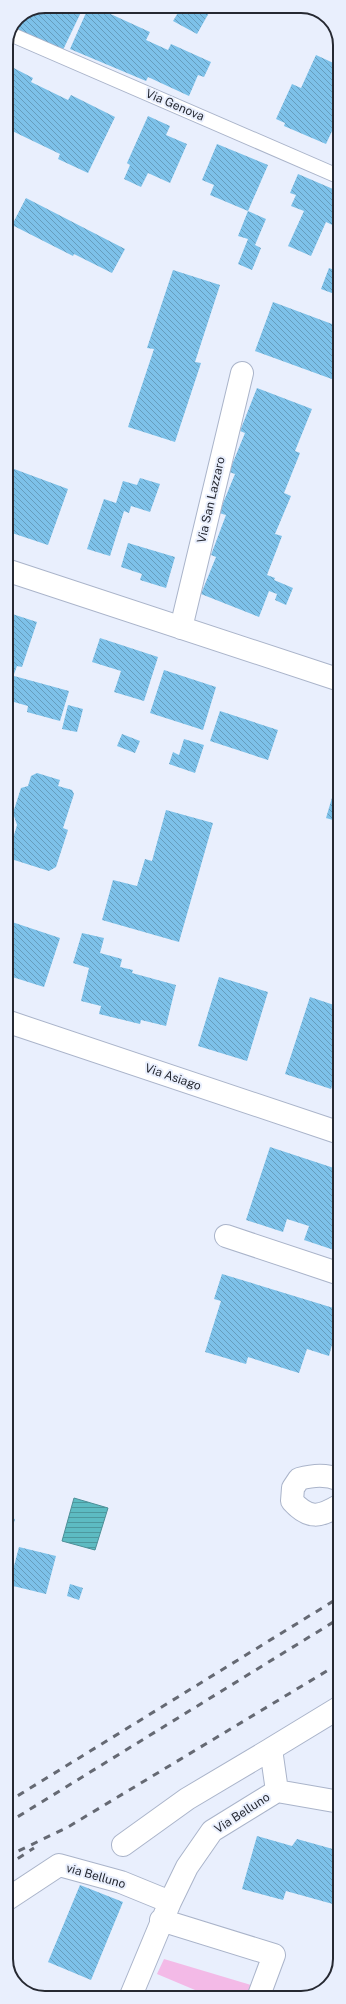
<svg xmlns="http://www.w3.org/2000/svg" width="346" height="2004" viewBox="0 0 346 2004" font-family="'Public Sans',sans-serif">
<defs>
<pattern id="water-rules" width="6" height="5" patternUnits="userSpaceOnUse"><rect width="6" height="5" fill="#5dbbc2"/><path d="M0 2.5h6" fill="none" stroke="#4d989e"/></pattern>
<pattern id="building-back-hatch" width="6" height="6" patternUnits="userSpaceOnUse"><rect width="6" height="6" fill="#7dc1e9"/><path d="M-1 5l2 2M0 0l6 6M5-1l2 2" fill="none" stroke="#669dbd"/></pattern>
</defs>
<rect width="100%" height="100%" fill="#e9effd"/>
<path fill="#f3bae7" d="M164,1959l87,26 -5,13h-32l-57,-24z"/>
<path fill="url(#water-rules)" stroke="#4c8f97" d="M74,1498l34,10 -13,42 -33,-9z"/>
<path fill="url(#building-back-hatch)" d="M45,6h39l-22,46 -49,-24 5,-11z
M89,6h4l57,26 -4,8 22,10 3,-6 40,18 -7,15 -6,-2 -9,21 -41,-19 -2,4 -76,-32z
M182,6h20l8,5 -13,23 -24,-13z
M316,55l24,11v48l-14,30 -42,-18 1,-3 -9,-4 16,-35 9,4z
M6,64l27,14 -2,4 37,18 3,-5 44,22 -27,56 -30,-14 2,-5 -54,-26z
M148,116l22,10 -4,9 21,9 -17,39 -22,-10 -7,14 -17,-8 6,-14 -3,-2z
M217,144l51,21 -20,46 -38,-16 4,-10 -12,-5z
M298,174l42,18 -1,36 -13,-6 -15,34 -23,-10 16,-35 -13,-5 5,-11 -6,-2z
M26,198l99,51 -13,24 -38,-19 -1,2 -61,-31z
M248,211l18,8 -11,26 6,3 -9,22 -14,-6 10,-25 -10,-3z
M329,268l11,4v24l-19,-7z
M173,270l47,15 -25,77 6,1 -26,79 -47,-15 26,-78 -7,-1z
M273,302l67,25v55l-85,-31z
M257,388l55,21 -17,42 5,2 -16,40 7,3 -16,38 7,2 -15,39 8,3 -1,2 19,8 -7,17 -11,-5 2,-6 -8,-3 -10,26 -58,-23 15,-37 -5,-2 15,-40 -7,-2 16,-39 -6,-2 16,-39 -5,-2z
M6,466l62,23 -20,56 -42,-14z
M140,478l20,6 -10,28 -19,-6 -2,7 -5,-2 -14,45 -23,-7 17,-50 12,4 7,-22 14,4z
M128,543l47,14 -9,31 -26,-8 2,-6 -21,-7z
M6,612l31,10 -15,45 -5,-1 -11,30z
M100,638l58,19 -14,44 -30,-9 7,-21 -29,-9z
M164,670l52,17 -13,43 -53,-17z
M14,676l55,15 -9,30 -33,-9 1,-6 -21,-6z
M68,705l15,4 -6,23 -15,-3z
M220,711l58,19 -10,30 -58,-19z
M122,734l18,7 -5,12 -18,-7z
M184,739l20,6 -9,28 -26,-9 4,-12 6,3z
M37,773l23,7 -2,6 14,4 2,4 -11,34 5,2 -12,37 -7,4 -38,-12 -2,-7 8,-27 -4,-12 8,-25 7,-2 3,-10z
M339,774h1v48l-14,-4z
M166,810l47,13 -34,119 -77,-22 11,-40 24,6 8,-27 7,2z
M6,920l54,18 -16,49 -38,-12z
M82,933l22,5 -4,15 22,6 -2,8 13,3 -1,3 44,12 -10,41 -25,-6 -1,4 -41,-10 2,-8 -20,-5 8,-33 -16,-5z
M219,977l49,15 -21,69 -49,-15z
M310,997l30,10v54l-9,28 -46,-15z
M270,1147l70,23v82l-36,-12 5,-14 -22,-7 -4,13 -37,-12z
M222,1274l118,36v29l-6,-2 -5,19 -22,-7 -8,24 -51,-16 -2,7 -41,-12 16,-51 -7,-2z
M6,1517l9,2 -6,22h-3z
M19,1547l37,9 -10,38 -37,-9z
M70,1584l13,4 -4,12 -12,-4z
M340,1747v22l-7,-2z
M257,1836l35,10 5,-7 43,12v55l-54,-15 -3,9 -41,-11z
M80,1885l43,17 -32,78 -43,-18z"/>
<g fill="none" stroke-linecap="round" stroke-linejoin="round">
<defs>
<path id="lane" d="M10,34l330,143"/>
<path id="street" d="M6,570l334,110
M181,628l61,-255
M6,1021l334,112
M226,1236l114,38
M340,1480c-14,-6 -26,-5 -41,-1l-6,9 -1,13c17,19 28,16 48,4
M277,1791l-6,-42 69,-42
M123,1845l64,-46 84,-50
M6,1900l53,-35 62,17 49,20
M161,1920l113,35 -16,43
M130,1998l40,-96 17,-35 25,-36 65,-40 63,11"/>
</defs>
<use href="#lane" stroke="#aab4ca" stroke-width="16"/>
<use href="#street" stroke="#aab4ca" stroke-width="24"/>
<use href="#lane" stroke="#fff" stroke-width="14"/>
<use href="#street" stroke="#fff" stroke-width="22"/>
<path stroke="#656973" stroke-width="3" stroke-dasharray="7 7" stroke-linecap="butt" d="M6,1803l334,-206
M6,1824l334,-206
M6,1857l62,-30 272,-164
M6,1866l28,-18"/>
</g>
<g text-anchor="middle" stroke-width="4" stroke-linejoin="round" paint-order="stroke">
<g font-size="12" fill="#262932" stroke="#e9effd">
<text transform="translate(175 105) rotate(23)" y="4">Via Genova</text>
<text transform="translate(211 500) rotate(-77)" y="4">Via San Lazzaro</text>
<text transform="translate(173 1077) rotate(19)" y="4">Via Asiago</text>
<text transform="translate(242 1813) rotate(-33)" y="4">Via Belluno</text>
<text transform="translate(96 1876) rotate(16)" y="4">via Belluno</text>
</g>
</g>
<path d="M0 0H346V2004H0ZM45 13H301A32 32 0 0 1 333 45V1959A32 32 0 0 1 301 1991H45A32 32 0 0 1 13 1959V45A32 32 0 0 1 45 13Z" fill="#e9effd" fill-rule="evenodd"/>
<path fill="none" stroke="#262932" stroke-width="2" d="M45 13H301A32 32 0 0 1 333 45V1959A32 32 0 0 1 301 1991H45A32 32 0 0 1 13 1959V45A32 32 0 0 1 45 13Z"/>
</svg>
